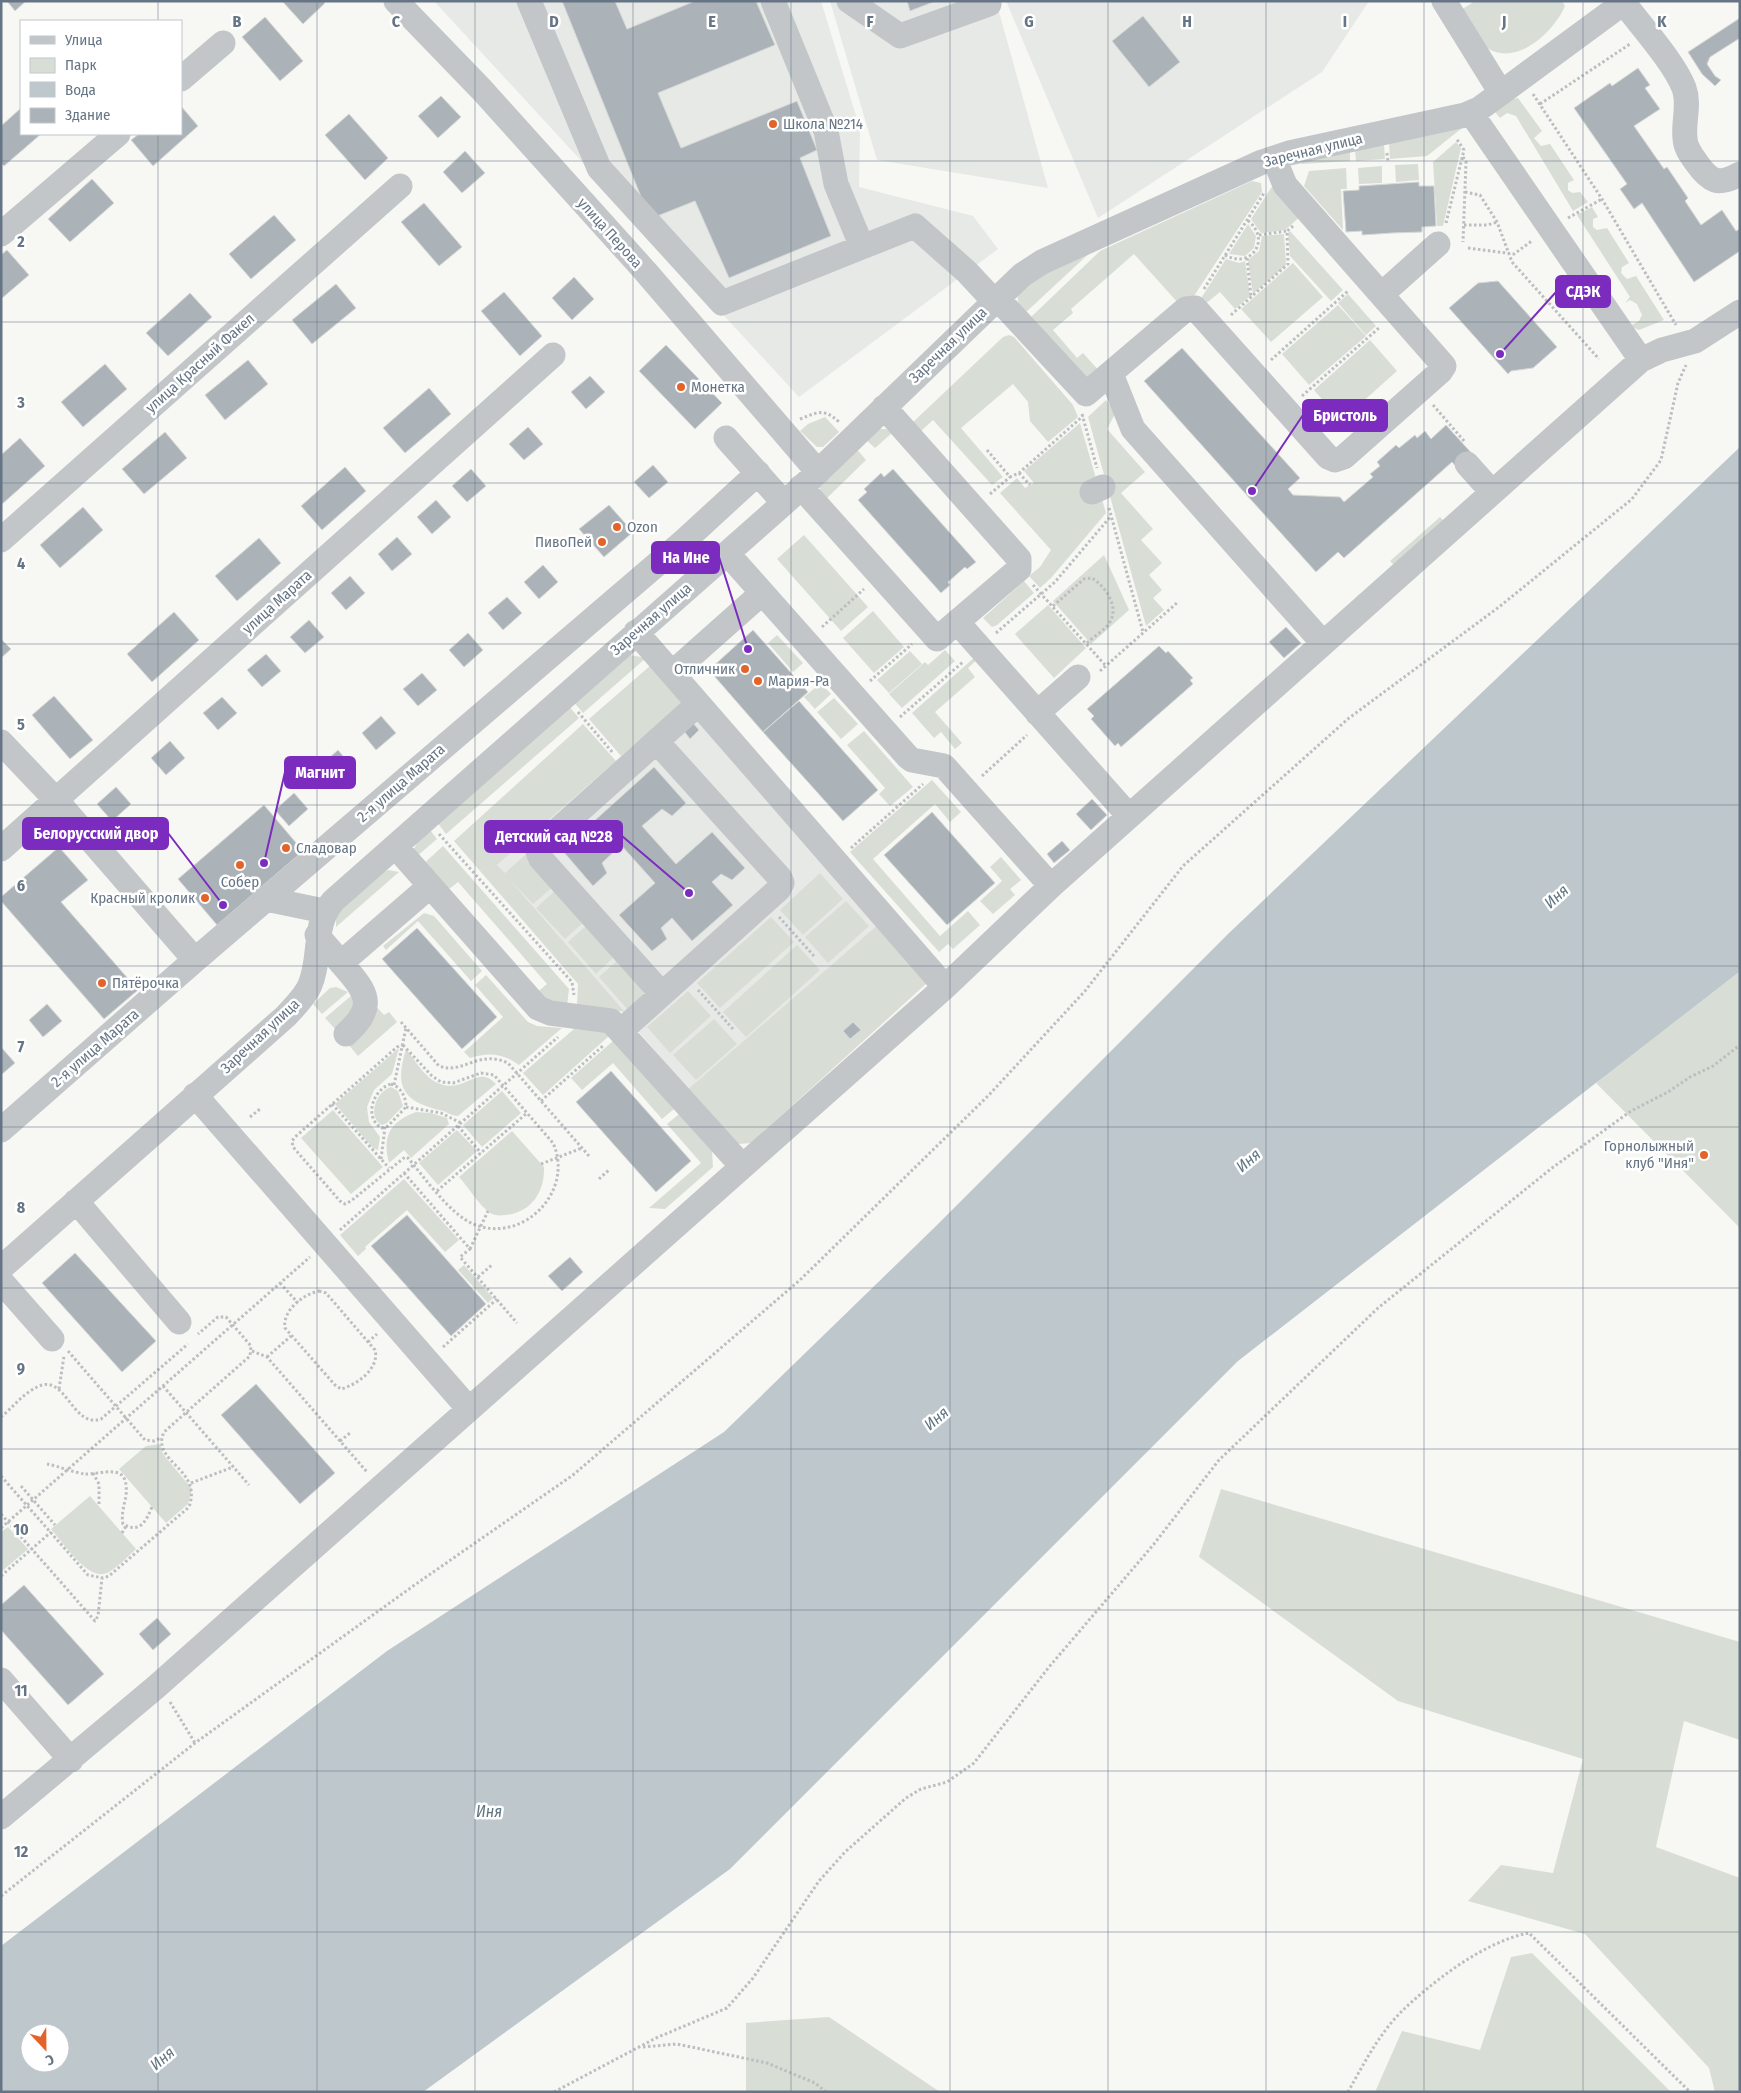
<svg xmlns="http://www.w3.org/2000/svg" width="1741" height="2093" viewBox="0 0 1741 2093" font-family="'Fira Sans Condensed',sans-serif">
<rect width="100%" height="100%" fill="#f7f7f4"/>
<path fill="#e7e9e7" d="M434,1h387l39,128 -1,58 114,29 25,33 -199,148z
M830,1h166l52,187 -171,-28z
M1006,1h363l-47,71 -224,146z
M684,702l197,220 -193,167 -51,-59 -12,-18 -128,-147z"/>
<path fill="#d8ded5" d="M1475,1h87l3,5c-12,28 -53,65 -83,38 -9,-7 -15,-24 -21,-34z
M1518,98l24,33 -8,7 7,8 9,-2 24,36 -6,3v7l4,3 8,-1 8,10 -15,9 -57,-95 -9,-3 -7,5 -5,-6 18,-13z
M1462,128l-35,28 -37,3 -1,-16z
M1456,142l5,6 -18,78h-6l-4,-64z
M1384,144l1,15 -29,2 -1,-11z
M1350,151v10l-48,3v-3z
M1418,164l1,16 -23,2 -1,-17z
M1382,166v17l-23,1 -1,-16z
M1346,168l1,21h-6l2,41 -39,-44 5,-15z
M1252,181l9,2 1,9 -70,107 -13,5 -45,-50 -63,55 2,4 -20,17 24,28 6,-5 18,20 -14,12 -58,-66 71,-68z
M1273,185l28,31 -16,14 -24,3 -10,-14z
M1592,207l6,10 -5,2v8l4,3 10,-2 22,35 -7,4 -1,6 6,6 9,-3 28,44 -25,10 -9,-4 9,-5 3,-6 -5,-11 -7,-4 -5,3 5,-6 -53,-82z
M1248,224l8,12 -2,12 -9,8 -16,-2z
M1290,231l53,59 -12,11 -41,-45 -2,-23z
M1284,234l2,31 -33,29 -5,-34 11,-9 3,-15z
M1095,248l-71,66c-3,-5 -7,-11 -6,-18 5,-22 58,-39 77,-48z
M1226,259l13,4 6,-2 5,35 -15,13 -15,-17 -16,13 -4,-5z
M1293,263l30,34 -52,45 -30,-33z
M1348,294l28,32 -10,9 -28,-32z
M1338,305l28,31 -57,49 -27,-31z
M1009,335l5,2 59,68 5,12 -30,25 -18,-21 -2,-19 -15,-18 -52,44 42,49 -11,8 -59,-65 -14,13 -8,-9 92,-87z
M1370,340l27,31 -56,50 -27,-31z
M1106,400l10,12 -9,17 38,43 -24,21 32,36 -12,11 21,23 -13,12 13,15 -9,8 11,12 -18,16 -58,-209z
M825,417l14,15 -16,15h-6l-17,-16 8,-7z
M1080,423l26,90 -55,65 -11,10 -11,-12 11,-9 11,-17 -51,-57 17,-15 8,10 9,-5 -10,-12z
M877,429h9l6,4 -17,15 -11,-10z
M855,447l11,13 -40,39 -6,-6v-11z
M1440,517l8,9 -49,44 -9,-9z
M804,535l64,72 -27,24 -64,-72z
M1104,555l25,55 -38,34 -38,-43z
M1024,581l10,12 -37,32 -5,2 -9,-9z
M1048,605l38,43 -32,30 -39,-44z
M873,611l31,36 -30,26 -31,-35z
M777,635l26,28 -10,9 -25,-29z
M945,650l10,11 -53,47 -13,-14 36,-32 3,3z
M910,651l12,13 -33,29 -12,-13z
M630,655l16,3 -63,55 -11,-13z
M976,656l3,2 -11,10 7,9 -40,35 27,31 -7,6 -14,-17 -7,6 -22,-25z
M651,665l33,37 -63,54 -32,-37z
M821,683l10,11 -16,15 -11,-12z
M834,698l24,26 -17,15 -24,-27z
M568,705l11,13 -133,116 -9,-12z
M583,724l33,37 -119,104 8,8 20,-18 29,31 -21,18 -23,-24 115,132 -48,-7 1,-21 -124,-143z
M864,731l49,56 -23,19 -11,-12 6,-6 -38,-43z
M932,780l29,32 -11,10 -15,-18 -62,55 67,77 28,-25 12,14 -27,24 -5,-5 -9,8 -89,-100z
M430,830l7,9 -21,18 -2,-8 3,-6z
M443,846l126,143 -2,17 -11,-1 -21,-11 12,-10 -89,-102 -14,11 -23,-27z
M1001,857l20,23 -11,9 5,6 -22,19 -13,-13 22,-20 -12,-14z
M388,870l11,2 -63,55v-13l45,-41z
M820,873l23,26 -40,36 -23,-25z
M557,889l28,32 -20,18 -29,-31z
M846,901l23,25 -41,37 -23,-26z
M424,913l10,3 48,55 -11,10 -53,-60 -32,29 -3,-4z
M771,917l23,25 -74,66 -23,-25z
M881,922l46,61 -176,160 -13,1 -50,-55z
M588,924l28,31 -20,19 -28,-32z
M797,945l23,25 -74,67 -23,-25z
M619,959l28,31 -20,19 -28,-32z
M1740,960v268l-144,-145z
M486,975l42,47 9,4 25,2 -43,37c-16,-12 -31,-13 -49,-7l-6,-6 39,-35 -28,-32z
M336,987l12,5 -26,22 -9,-10 17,-16z
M688,991l23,25 -41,37 -23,-26z
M352,995l3,10 -19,25 -11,-12z
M372,1002l12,13 5,-3 8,10 -39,34 -10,-12z
M714,1019l23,25 -41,36 -23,-25z
M574,1029l30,2 5,5 -66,59 -20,-22z
M614,1040l60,69 -12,10 -49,-56 -31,27 -11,-12z
M399,1048l-7,26 -18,16 -7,17 2,15 11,15 -2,13 -5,-2 -38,-44z
M406,1049c9,11 19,29 32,34 26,12 39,-20 58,1l-38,32c-7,0 -12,-5 -19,-6 -38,-9 -44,-25 -33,-61z
M391,1087l7,4 5,15 -16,17 -5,2c-16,-9 -5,-34 9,-38z
M502,1091l19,22 -39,34 -19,-22z
M333,1110l50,57 -32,27 -50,-56z
M416,1112l15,1 16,5 2,6 -38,34 -7,-8 -15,13c-7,-27 1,-41 27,-51z
M679,1114l33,37 1,16 -48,42 -16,-1 52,-45 -34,-39z
M457,1130l20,21 -39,34 -19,-22z
M512,1131l32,36c1,25 -13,46 -39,48 -5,1 -12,0 -15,-2 -12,-9 -21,-25 -31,-36z
M404,1179l55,61 -14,12 -38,-42 -42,37 1,2 -8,7 -18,-21z
M464,1265l29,33 -5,5 -30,-33z
M160,1444l3,10 29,35 -4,15 -22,19 -47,-54 27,-23z
M1221,1489l519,153v98l-56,-19 -28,126 84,31v214h-25l-6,-24 -124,-134 -117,-33 33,-36 52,8 30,-114 -185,-58 -199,-144z
M90,1496l46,53c-8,7 -17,17 -27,23 -20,12 -46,-30 -58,-43z
M8,1527l20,22 -27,23v-40z
M1532,1953l139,139h-296l27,-61 78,19 31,-93z
M829,2017l111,75h-194v-69z"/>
<path fill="#bdc7cc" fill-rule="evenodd" d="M1740,447v524l-502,390 -508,508 -307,223h-422v-146l386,-295 337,-219 211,-205 293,-293zM30,2033h30v30h-30z"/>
<path fill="#abb3b9" stroke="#d8d9d6" d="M7,1h19l-11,10z
M324,1l1,2 -22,21 -20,-22z
M562,1h53l12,28 68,-28h61l19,44 -117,48 23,55 116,-47 20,49 -17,8 31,78 -102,42 -34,-77 -45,18z
M907,1h29l-26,10z
M1143,16l37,46 -31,25 -37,-46z
M265,17l38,44 -23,20 -38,-44z
M1740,18v20l-30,19 -3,7 8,12 6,4 -6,6 -13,-12 -14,-22z
M1638,68l12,17 -5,3 15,21 -26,17 30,43 3,-2 21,31 -3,3 16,24 21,-15 14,21 4,-2v22l-46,31 -52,-79 -8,6 -14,-20 7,-5 -53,-76 36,-25 2,3z
M441,96l20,21 -23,21 -20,-22z
M181,106l17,20 -45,40 -22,-26 8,-6h42z
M21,108v26h20l-37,32 -3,-3v-37z
M349,114l39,44 -23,22 -40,-45z
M465,151l20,22 -23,20 -19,-21z
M92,179l22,24 -44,39 -22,-23z
M1419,182v4h15l2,40 -14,1v5l-30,1 -30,2v-4l-16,1 -3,-41 16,-1v-4z
M424,203l38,44 -23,19 -38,-44z
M274,215l22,25 -45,39 -22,-25z
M7,250l22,25 -28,24v-44z
M574,277l20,22 -22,21 -20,-22z
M1498,281l59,66 -24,21 -22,3 -3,3 -59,-66 29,-25z
M336,284l20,24 -44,36 -20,-24z
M504,292l38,44 -22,20 -39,-45z
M190,293l22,24 -44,39 -22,-23z
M666,345l56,58 -27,26 -56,-58z
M1182,348l118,130 -12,11 5,6 47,2 4,5 29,-25 -3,-3 10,-8 -3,-4 19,-17 3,3 16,-13 2,3 8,-7 6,8 15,-14 29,32 -15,14 -8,-9 -108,96 -6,-6 -22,20 -172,-191z
M248,360l20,24 -43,36 -20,-25z
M105,364l22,25 -44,38 -22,-25z
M590,376l15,16 -19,17 -15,-17z
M429,388l22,26 -46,39 -22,-25z
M528,427l15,17 -19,16 -15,-16z
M165,432l22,26 -43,36 -22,-25z
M20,438l25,28 -44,39v-50z
M653,465l15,17 -19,16 -15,-16z
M345,467l21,24 -44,39 -21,-24z
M471,469l15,17 -19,16 -15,-16z
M893,469l83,93 -9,7 -2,-2 -17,15 2,3 -9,8 -83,-93 9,-8 -3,-3 17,-16 3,4z
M436,500l15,17 -19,17 -15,-17z
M609,505l24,27 -29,25 -25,-28z
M83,507l20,23 -43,38 -20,-23z
M397,537l15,17 -20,17 -14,-17z
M259,538l22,25 -44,38 -22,-25z
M543,565l15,17 -19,17 -15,-17z
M350,576l15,17 -19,17 -15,-17z
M507,597l15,16 -19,17 -15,-17z
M174,612l25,28 -47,42 -25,-28z
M309,620l15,17 -19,16 -15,-16z
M1286,627l15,16 -17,15 -15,-16z
M753,630l55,62 -45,40 -54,-62z
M468,633l15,17 -19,17 -15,-17z
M1,639l10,10 -10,9z
M1159,646l7,7 2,-2 25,27 -3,2 3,4 -72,63 -3,-4 -3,3 -24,-27 3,-3 -7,-7z
M266,654l15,17 -19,16 -15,-17z
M422,673l15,17 -19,16 -15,-17z
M54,696l39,44 -23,19 -38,-44z
M222,697l15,16 -19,17 -15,-17z
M799,701l79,89 -35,31 -80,-89z
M381,716l15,17 -20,17 -14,-17z
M693,723l6,7 -9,9 -6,-8z
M170,741l15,17 -19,17 -15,-17z
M338,750l14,17 -19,16 -14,-16z
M654,767l32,36 -14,13 -10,-7 -20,17 34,38 36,-32 33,36 -13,12 -11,-6 -9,8 21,23 -41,36 -20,-23 -11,10 6,11 -15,12 -33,-36 36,-32 -34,-38 -19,18 5,10 -14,13 -31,-36z
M116,787l15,17 -19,17 -15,-17z
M294,793l14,16 -19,17 -14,-16z
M1092,799l15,16 -16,15 -15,-16z
M264,805l39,46 -86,74 -39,-46z
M932,812l63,71 -48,42 -63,-70z
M1062,841l8,9 -16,13 -7,-9z
M59,847l29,33 -27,22 77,88 -34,29 -103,-118v-4z
M417,928l80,89 -35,32 -80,-90z
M47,1004l15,17 -19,16 -14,-17z
M853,1022l8,8 -11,9 -7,-8z
M1,1047l14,16 -14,12z
M611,1071l80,90 -35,31 -80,-90z
M407,1215l79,89 -35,32 -80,-90z
M75,1253l81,88 -34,31 -80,-89z
M570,1257l13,15 -21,19 -14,-15z
M256,1384l79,89 -35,31 -79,-89z
M24,1585l80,89 -36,31 -67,-75v-25z
M157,1618l14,16 -18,16 -14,-16z"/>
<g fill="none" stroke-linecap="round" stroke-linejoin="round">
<path stroke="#bcbec1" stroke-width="3" stroke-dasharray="2.5 2.5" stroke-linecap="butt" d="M1533,94l69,105 74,126
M1540,104l90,-60
M1387,153l1,9
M1463,157l3,5 -3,80
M1465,192l15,3 17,27 15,40 87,97
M1568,218l34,-19
M1446,223l18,-73 -8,-12
M1464,225h24l9,-3
M1259,235l28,-4
M1468,248l46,6 19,-14
M1225,255c27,15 47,-17 22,-35
M1247,258l4,39
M1204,289l60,-96
M1231,315l57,-51 -1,-33 6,-5
M1271,360l77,-69
M1302,396l78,-69
M1433,405l32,37
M1082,414l15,54
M800,419c18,-7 24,-11 39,3
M987,450l23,27 9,-4 64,-57
M1019,473l11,12
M990,494l20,-17
M1109,508l34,124
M1033,585l73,81
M1053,606l31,-27 8,-1c14,9 29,30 16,47 -6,7 -15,12 -21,18
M822,627l42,-38
M996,633l59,-51 56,-66
M1100,671l78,-69
M870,681l42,-37
M578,712l35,41
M900,717l63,-55
M982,776l45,-41
M439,834l133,148 2,13
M851,848l72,-64
M779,917l35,39
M698,990l35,39
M401,1022l38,44c24,9 39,-17 69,-3l81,93
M403,1045l29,31 9,6 12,1 28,-10 13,2 59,68c22,48 -30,102 -80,81 -24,-11 -48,-46 -65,-66l-3,-1 -54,44 -6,3 -5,-3 -47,-54 -1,-6 3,-4 102,-90z
M391,1084c10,3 15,13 15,23l-18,19 -6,2c-19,-10 -9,-39 9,-44z
M394,1085l12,-57
M541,1101l63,-56
M332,1104l57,64
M406,1107l35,6 20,10
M250,1117l10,-8
M458,1126l23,27
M381,1159l4,-32
M541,1164l41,-16
M404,1173l66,76 -10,8 57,66
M599,1179l11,-10
M437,1191l90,-78
M340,1230l218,-193
M470,1249l18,-38
M478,1277l15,-13
M280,1283l18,20
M319,1291l7,2 49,57c5,18 -18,35 -34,39l-6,-4 -50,-57c-3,-17 18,-34 34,-37z
M368,1342l9,-8
M443,1347l54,-48
M68,1351l77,89 9,1 7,-3
M252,1351l15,6 100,115
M267,1357l24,-21
M163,1386l86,99
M59,1389l5,-33
M1,1417c11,-9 23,-24 36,-30 29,-15 35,42 64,32l87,-75
M340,1441l10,-8
M47,1464c11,2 28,9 38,10 13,1 40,-11 41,12 2,13 -6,24 -3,38 17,10 23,-3 29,-17
M93,1473l6,11v22
M1,1476l87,99 15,3 6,-2 80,-69c14,-39 -39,-45 -25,-75l86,-76 1,-10 -25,-29h-8l-20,17
M191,1483l42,-16
M21,1486l34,39
M1,1514l94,107 3,-5 4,-38
M1,1528l309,-271
M122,1533l4,-7
M1,1576l50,-44
M170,1702l25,41
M1,1896l194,-153 221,-159 157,-109 227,-195 188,-184 97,-105 98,-125 166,-148 150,-111 133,-108 29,-39 17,-77 8,-18
M643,2047l34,-3 90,19 48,20 11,9
M554,2092l102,-54 71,-30 26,-30 66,-97 26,-29 61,-54 15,-9 26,-7 27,-19 75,-96 105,-123 65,-84 159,-152 174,-140 79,-57 37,-19 22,-15 23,-11 27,-21
M1348,2092c15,-27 31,-58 53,-80 32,-31 84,-71 128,-79l161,159"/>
<path stroke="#c2c6c9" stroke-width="25" d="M396,1l86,89 163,181 173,201
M529,1l70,167 123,135 140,-56
M773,1l53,130 10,53 26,63 53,-21 52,46 27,29
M849,1l51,35 89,-32 -1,-3
M1444,1l57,92 125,-92
M1624,3c17,23 50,59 60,85 6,17 -1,33 1,50 0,9 6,17 11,24 14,20 22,24 44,12
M181,79l42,-36
M1471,113l170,247
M1,234l117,-100
M1382,294l56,-50
M997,298l89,96 100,-85 9,-1 133,149 7,3 9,-3 96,-85 4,-6 -159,-181 -11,-27
M1111,374l22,55 190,214
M726,438l58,65
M1467,464l25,28
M801,487l136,152 82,-70v-10l-135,-152
M1092,492l11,-5
M1,540l399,-354
M684,541l74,-68
M727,553l181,204 4,3 32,6 107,120
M958,623l171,193
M636,632l309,355
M672,673l90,-80
M1037,713l41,-36
M1,742l55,58 139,160
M396,847l142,161 12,5 61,8 131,145
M1,849l552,-494
M266,899l58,12
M317,935c10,12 21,24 31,36 23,26 24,39 -2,63
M341,963l89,-77
M662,994l-121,-135 -3,-7 2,-6 158,-142
M622,1030l157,-141 3,-6 -2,-5 -123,-136
M195,1095l274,314
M1,1130l194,-170 489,-419 23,29
M76,1201l103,121
M1,1268l285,-252c8,-9 19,-19 24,-31 12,-28 2,-59 23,-84l467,-412 222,-214 20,-13 220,-100 27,-9 176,-38 14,-6 22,-16
M1,1281l51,58
M1,1680l70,80
M1,1817l155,-130 789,-700 106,-101 590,-526 21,-10 33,-9 45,-29"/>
</g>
<path fill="none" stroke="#667585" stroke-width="1" stroke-opacity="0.55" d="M158,1v20M317,1v2091M475,1v2091M633,1v2091M791,1v2091M950,1v2091M1108,1v2091M1266,1v2091M1424,1v2091M1583,1v2091M158,134v1958M1,161h1739M1,322h1739M1,483h1739M1,644h1739M1,805h1739M1,966h1739M1,1127h1739M1,1288h1739M1,1449h1739M1,1610h1739M1,1771h1739M1,1932h1739"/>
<g fill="#e36328" stroke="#fff" stroke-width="2">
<circle cx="773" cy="124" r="5"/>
<circle cx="681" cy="387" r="5"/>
<circle cx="617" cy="527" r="5"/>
<circle cx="602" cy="542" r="5"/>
<circle cx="745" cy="669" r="5"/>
<circle cx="758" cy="681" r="5"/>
<circle cx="286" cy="848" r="5"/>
<circle cx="240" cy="865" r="5"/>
<circle cx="205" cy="898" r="5"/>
<circle cx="102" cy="983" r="5"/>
<circle cx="1704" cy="1155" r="5"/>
</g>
<g text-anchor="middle" stroke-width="5" stroke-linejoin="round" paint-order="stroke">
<g font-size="15" fill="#667585" stroke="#fff" text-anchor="start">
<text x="783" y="129">Школа №214</text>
<text x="691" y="392">Монетка</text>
<text x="627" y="532">Ozon</text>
<text x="592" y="547" text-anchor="end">ПивоПей</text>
<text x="735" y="674" text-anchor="end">Отличник</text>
<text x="768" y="686">Мария-Ра</text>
<text x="296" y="853">Сладовар</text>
<text x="240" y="887" text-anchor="middle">Собер</text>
<text x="195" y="903" text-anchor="end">Красный кролик</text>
<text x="112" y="988">Пятёрочка</text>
<text x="1694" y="1151" text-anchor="end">Горнолыжный<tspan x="1694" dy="17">клуб "Иня"</tspan></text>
</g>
<g font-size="15" fill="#667585" stroke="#fff">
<text transform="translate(1313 150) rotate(-14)" y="5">Заречная улица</text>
<text transform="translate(610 233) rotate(48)" y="5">улица Перова</text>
<text transform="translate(948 345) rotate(-44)" y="5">Заречная улица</text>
<text transform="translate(200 363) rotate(-42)" y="5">улица Красный Факел</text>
<text transform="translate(277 602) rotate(-42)" y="5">улица Марата</text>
<text transform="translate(651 619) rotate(-41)" y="5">Заречная улица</text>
<text transform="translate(401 783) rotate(-41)" y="5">2-я улица Марата</text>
<text transform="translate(260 1036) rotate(-43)" y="5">Заречная улица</text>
<text transform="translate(95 1048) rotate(-41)" y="5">2-я улица Марата</text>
</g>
<g font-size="16" font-style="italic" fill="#627681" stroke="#fff">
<text transform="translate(1556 896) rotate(-42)" y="6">Иня</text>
<text transform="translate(1248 1160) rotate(-40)" y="6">Иня</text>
<text transform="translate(936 1418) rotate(-40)" y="6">Иня</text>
<text x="489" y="1817">Иня</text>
<text transform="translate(162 2058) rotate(-40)" y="6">Иня</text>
</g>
</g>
<g font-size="16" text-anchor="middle" font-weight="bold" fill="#667585" stroke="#fff" stroke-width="5" stroke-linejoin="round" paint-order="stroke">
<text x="237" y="27">B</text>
<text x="396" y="27">C</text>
<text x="554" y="27">D</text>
<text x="712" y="27">E</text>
<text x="870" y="27">F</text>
<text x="1029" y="27">G</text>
<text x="1187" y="27">H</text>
<text x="1345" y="27">I</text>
<text x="1504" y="27">J</text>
<text x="1662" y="27">K</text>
<text x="21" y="247">2</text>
<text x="21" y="408">3</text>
<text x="21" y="569">4</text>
<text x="21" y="730">5</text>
<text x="21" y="891">6</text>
<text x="21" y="1052">7</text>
<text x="21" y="1213">8</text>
<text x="21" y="1374">9</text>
<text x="21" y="1535">10</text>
<text x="21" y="1696">11</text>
<text x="21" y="1857">12</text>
</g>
<path fill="none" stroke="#7b2cbf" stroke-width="2" d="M1500 354L1556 292M1252 491L1303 415M748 649L719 557M264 863L285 772M223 905L168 833M689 893L622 836"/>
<g fill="#7b2cbf" stroke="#fff" stroke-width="2">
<circle cx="1500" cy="354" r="5"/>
<circle cx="1252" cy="491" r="5"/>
<circle cx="748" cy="649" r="5"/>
<circle cx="264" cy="863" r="5"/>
<circle cx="223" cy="905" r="5"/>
<circle cx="689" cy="893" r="5"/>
</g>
<g fill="#7b2cbf" stroke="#7b2cbf" stroke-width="2">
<rect x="1556" y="276" width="54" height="31" rx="5"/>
<rect x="1303" y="400" width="84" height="31" rx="5"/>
<rect x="652" y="542" width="67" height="31" rx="5"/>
<rect x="285" y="757" width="70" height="31" rx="5"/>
<rect x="23" y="818" width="145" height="31" rx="5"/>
<rect x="485" y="821" width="137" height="31" rx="5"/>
</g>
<g font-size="16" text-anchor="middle" font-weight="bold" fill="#fff">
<text x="1583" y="297">СДЭК</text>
<text x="1345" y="421">Бристоль</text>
<text x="686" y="563">На Ине</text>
<text x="320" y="778">Магнит</text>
<text x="96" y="839">Белорусский двор</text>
<text x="554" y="842">Детский сад №28</text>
</g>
<rect width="1741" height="2093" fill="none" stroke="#667585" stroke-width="5"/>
<rect x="20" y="20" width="162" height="115" fill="#ffffff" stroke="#c2c8ce"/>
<rect x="30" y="36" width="25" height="8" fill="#c2c6c9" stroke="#c2c8ce"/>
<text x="65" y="45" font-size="15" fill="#667585">Улица</text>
<rect x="30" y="58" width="25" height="15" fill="#d8ded5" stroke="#c2c8ce"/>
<text x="65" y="70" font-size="15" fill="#667585">Парк</text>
<rect x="30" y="82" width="25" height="15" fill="#bdc7cc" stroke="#c2c8ce"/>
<text x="65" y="95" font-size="15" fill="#667585">Вода</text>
<rect x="30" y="108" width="25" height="15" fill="#abb3b9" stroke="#c2c8ce"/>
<text x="65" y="120" font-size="15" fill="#667585">Здание</text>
<g transform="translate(45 2048) rotate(158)"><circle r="24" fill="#ffffff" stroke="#c2c8ce"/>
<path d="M0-4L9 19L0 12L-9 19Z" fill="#e36328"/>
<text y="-8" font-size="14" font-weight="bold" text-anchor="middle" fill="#667585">С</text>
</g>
</svg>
